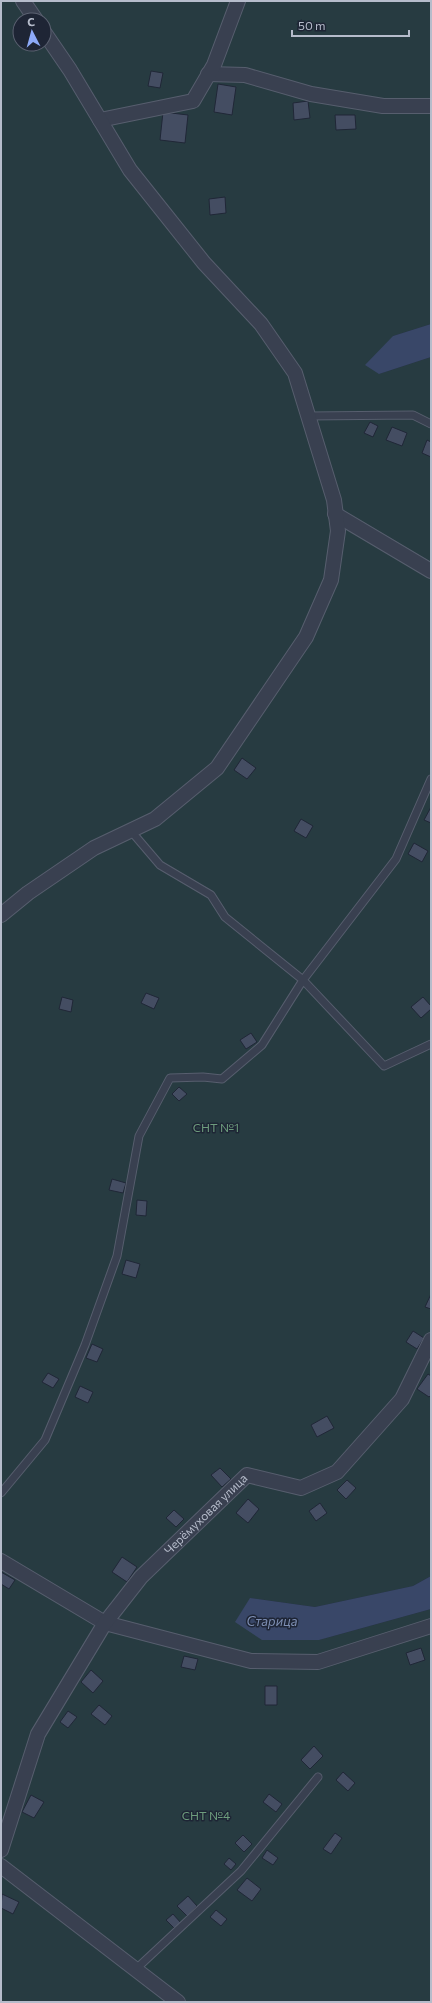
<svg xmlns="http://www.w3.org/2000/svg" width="432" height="2003" viewBox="0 0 432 2003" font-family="Commissioner,sans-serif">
<rect width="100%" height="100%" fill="#252e40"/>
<path fill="#273b41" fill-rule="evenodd" d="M1,1h430v323l-38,12 -14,38 52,-17v1219l-18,10 -98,21 -65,-9 69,42 112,-31v393h-430zM20,20h24v24h-24z"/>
<path fill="#394768" d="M431,324v33l-52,17 -14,-9 28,-29z
M431,1576v33l-112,31h-57l-27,-18 15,-24 65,9 98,-21z"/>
<path fill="#444d62" stroke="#202737" d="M151,71l12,2 -3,15 -12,-2z
M218,84l18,3 -4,28 -18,-3z
M308,101l2,17 -16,2 -1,-17z
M163,112l25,3 -3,28 -25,-3z
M335,115h20l1,14 -20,1z
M225,197l1,16 -16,2 -1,-16z
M370,422l8,4 -5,11 -9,-4z
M392,427l15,6 -5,13 -16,-6z
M427,440l4,2v15l-9,-4z
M242,758l14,10 -9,11 -13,-9z
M431,807v16l-7,-3z
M301,819l12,7 -7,12 -12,-7z
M414,843l14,8 -6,11 -14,-8z
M146,993l13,5 -5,11 -13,-6z
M62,997l11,3 -2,12 -12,-3z
M423,997l8,9v3l-10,9 -10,-11z
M251,1033l6,9 -11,7 -6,-9z
M179,1087l8,7 -8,7 -7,-7z
M112,1179l14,4 -3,10 -14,-3z
M137,1200l10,1 -1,15 -10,-1z
M126,1260l14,4 -4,14 -14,-4z
M431,1294v15l-6,-2z
M413,1331l11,7 -7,11 -11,-7z
M92,1344l11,5 -6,13 -11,-4z
M48,1373l11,6 -6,9 -11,-6z
M428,1374l3,2v19l-2,2 -12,-8z
M80,1386l13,6 -5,11 -13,-6z
M327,1416l7,12 -17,9 -6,-12z
M220,1468l11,11 -9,8 -11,-12z
M347,1480l9,8 -10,11 -9,-9z
M248,1499l11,10 -11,14 -12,-10z
M320,1503l7,10 -11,8 -7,-10z
M174,1510l10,9 -8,8 -10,-9z
M122,1557l15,10 -10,15 -15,-10z
M1,1572l14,8 -6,9 -8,-5z
M421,1648l4,12 -15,5 -4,-12z
M184,1656l14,3 -3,11 -14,-3z
M91,1670l12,11 -10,12 -12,-11z
M265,1686h12v19h-12z
M99,1705l13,11 -7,9 -14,-11z
M68,1711l9,6 -9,11 -8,-6z
M314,1746l9,10 -13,13 -9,-9z
M343,1772l12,11 -7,8 -12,-11z
M269,1794l13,10 -6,8 -13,-10z
M31,1795l13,7 -10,16 -12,-6z
M335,1833l7,5 -11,16 -8,-5z
M243,1835l9,9 -8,8 -9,-9z
M267,1850l11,8 -5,7 -11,-7z
M229,1858l7,6 -5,6 -7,-6z
M247,1878l14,11 -9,12 -15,-11z
M2,1894l17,8 -6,12 -12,-6z
M188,1896l9,10 -10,10 -10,-10z
M216,1910l11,9 -6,7 -11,-9z
M173,1914l8,9 -6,6 -9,-9z"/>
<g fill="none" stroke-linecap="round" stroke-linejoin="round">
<defs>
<path id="lane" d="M308,416l105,-1 18,9
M131,831l29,34 51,30 14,22 78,63 81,86 47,-22
M1,1493l44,-53 40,-95 32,-89 22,-120 31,-58 33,-1 19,2 40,-34 41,-65 93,-121 35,-80
M136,1969l105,-98 77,-94"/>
<g id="street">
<path d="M23,1l13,19"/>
<path d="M208,74l37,1 66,19 72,12h48"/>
<path d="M100,120l93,-19 21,-36 24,-64"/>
<path d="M335,514l96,57"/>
<path d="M1,915l27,-22 66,-45 61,-29 62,-51 89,-131 25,-57 7,-49 -4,-31 -39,-127 -34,-49 -57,-61 -74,-93 -60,-100 -26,-38"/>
<path d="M1,1561l104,62 146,38 67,1 113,-36"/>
<path id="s1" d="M1,1850l37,-116 67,-111 36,-46 106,-102 54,13 36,-16 65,-73 29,-59"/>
<path d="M1,1866l177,136"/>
</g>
</defs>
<use href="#lane" stroke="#575e6e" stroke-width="9"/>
<use href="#street" stroke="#575e6e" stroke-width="16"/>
<use href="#lane" stroke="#394050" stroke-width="7"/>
<use href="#street" stroke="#394050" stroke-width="14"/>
</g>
<g text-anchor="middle" stroke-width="3" stroke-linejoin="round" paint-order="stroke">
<g font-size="12" fill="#6d9c7d" stroke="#1e2535">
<text x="216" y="1132">СНТ №1</text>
<text x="206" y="1820">СНТ №4</text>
</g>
<g font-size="12" fill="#b6bccb" stroke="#1e2535">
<text dy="4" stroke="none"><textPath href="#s1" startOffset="400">Черёмуховая улица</textPath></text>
</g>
<g font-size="13" font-style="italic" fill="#7d8eb2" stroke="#1e2535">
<text x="272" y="1626">Старица</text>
</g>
</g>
<rect width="432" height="2003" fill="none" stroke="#b6bccb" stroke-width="4"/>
<g transform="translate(32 32) rotate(354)"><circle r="19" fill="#1e2535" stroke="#5b6171"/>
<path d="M0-3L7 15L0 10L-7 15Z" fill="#8daaf9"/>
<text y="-6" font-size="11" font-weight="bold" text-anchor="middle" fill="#b6bccb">С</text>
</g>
<path d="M292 30v6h117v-6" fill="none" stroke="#b6bccb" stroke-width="2"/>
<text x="298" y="30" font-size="12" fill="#b6bccb" stroke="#1e2535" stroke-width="3" paint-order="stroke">50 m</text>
</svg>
